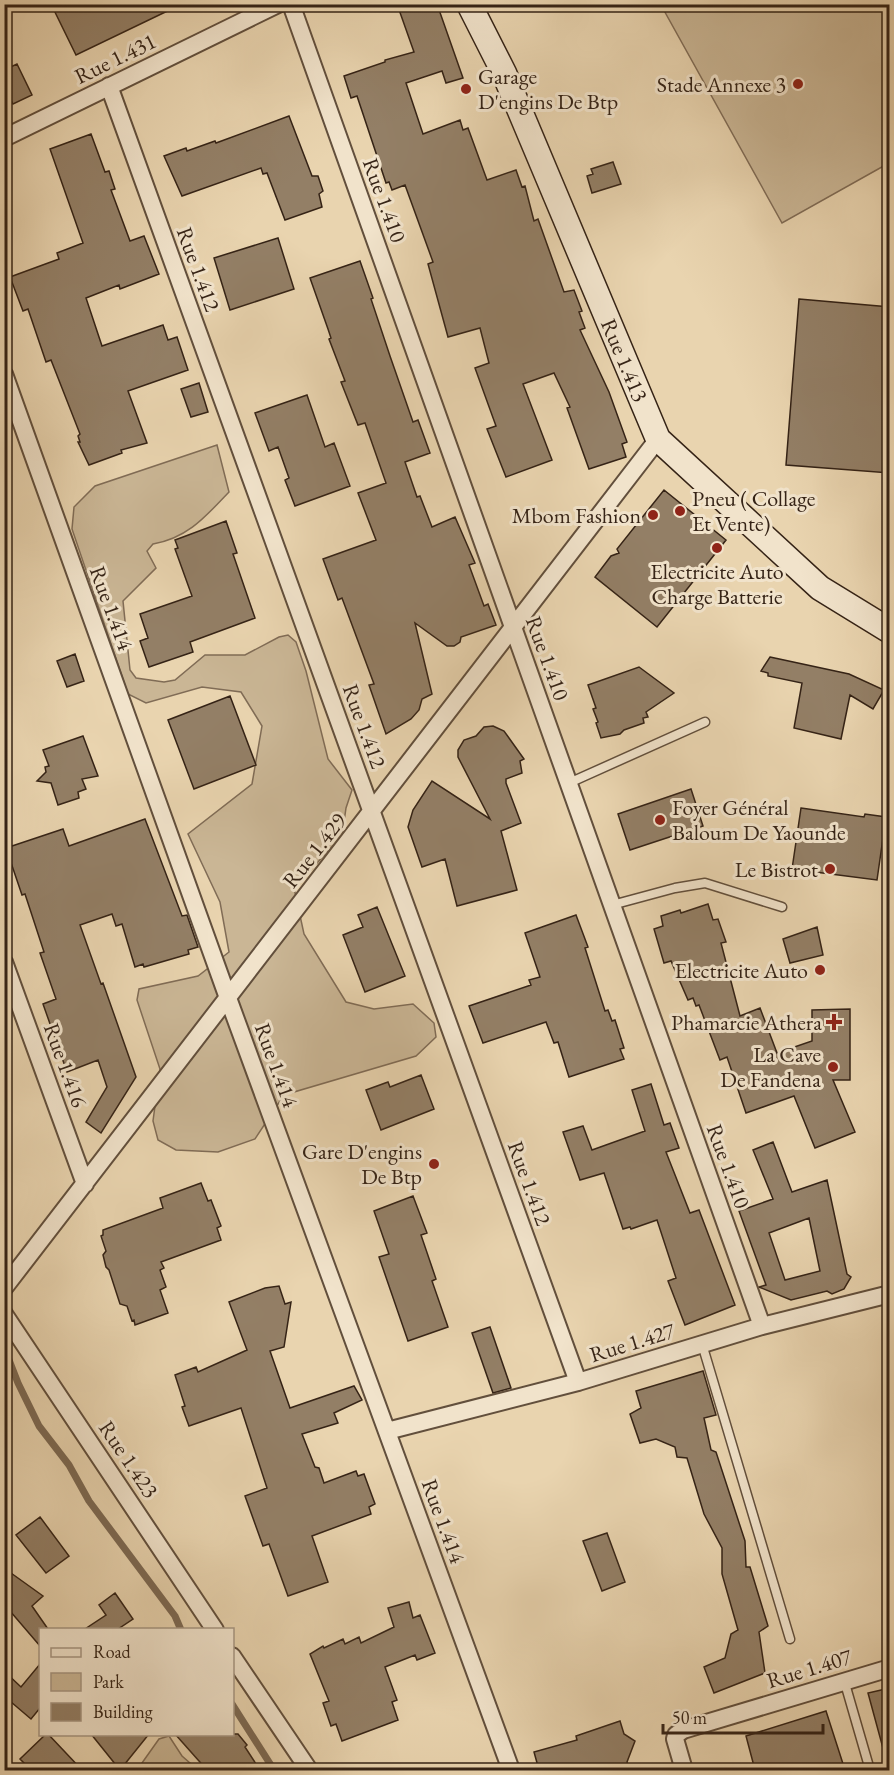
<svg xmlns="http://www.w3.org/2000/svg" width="894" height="1775" viewBox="0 0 894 1775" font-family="'EB Garamond',serif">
<rect width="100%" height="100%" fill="#e9d4af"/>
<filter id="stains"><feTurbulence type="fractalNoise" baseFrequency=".00333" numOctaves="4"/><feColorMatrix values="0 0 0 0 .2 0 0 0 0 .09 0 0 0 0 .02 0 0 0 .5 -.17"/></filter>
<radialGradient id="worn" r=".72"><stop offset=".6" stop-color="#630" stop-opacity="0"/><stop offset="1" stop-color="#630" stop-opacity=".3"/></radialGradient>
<path fill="#cab695" stroke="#806c56" stroke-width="1.5" d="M661,5h228v158l-107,60z
M217,445l12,47c-23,24 -41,46 -76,52l-6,7 9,17 -33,33 7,69 6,8 28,4 11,-2 30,-25h40l34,-18 9,-2 8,7 10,29 22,88 24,31 -6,18 -4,28 -48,52 10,46 42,68 28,7 39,-5 21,19 2,14 -20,19 -132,39 -29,44 -37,13 -42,-2 -18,-10 -5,-19 7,-52 -23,-69 2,-11 59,-13 31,-24 -9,-50 -32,-68 64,-50 10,-58 -21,-34 -39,-5 -56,16 -18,-9 -56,-165 2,-22 21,-21z
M169,1736l13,20 16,14h-61l22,-31z"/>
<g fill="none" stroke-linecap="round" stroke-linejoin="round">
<path stroke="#7c6953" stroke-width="7" d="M4,1347l14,36 21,43 30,39 20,36 86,115 6,14
M232,1704l42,66"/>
</g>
<path fill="#937f66" stroke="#352316" stroke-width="1.5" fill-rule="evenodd" d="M51,4h131l-106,51z
M397,4h40l26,74 -17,5 -4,-12 -36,12 17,51 37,-14 3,10 5,-2 19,52 29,-10 6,17 3,-1 9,35 4,-2 26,73 10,-2 8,21 -3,1 6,16 -5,2 29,62 18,50 -5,2 4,13 -37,12 -22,-61 3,-1 -16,-34 -31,11 29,76 -46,17 -19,-48 9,-3 -21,-58 14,-5 -9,-35 -32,9 -20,-73 5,-2 -28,-77 -13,5 -3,-8 -3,1 -29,-87 -6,2 -7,-22 41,-14v-2l29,-8z
M17,64l15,31 -19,9 -9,-18v-16z
M289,116l23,60h6l5,15 -4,3 3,13 -37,13 -18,-47 -4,1 -2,-6 -79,28 -18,-40 22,-8 1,3 28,-10 1,2z
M91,134l14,38 4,-1 6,18 -4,1 19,51 14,-5 15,38 -39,15 -1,-4 -33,13 16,48 61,-21 5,15 9,-3 11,33 -60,21 19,52 -26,7 1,3 -33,12 -11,-23h2l-2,-6 2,-2 -29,-74 -5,2 -18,-53 -5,2 -13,-34 49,-18 -2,-6 26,-10 -33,-94z
M613,162l8,22 -29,9 -5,-17 6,-2 -2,-5z
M278,238l16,51 -64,21 -16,-52z
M360,261l13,37 -2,1 19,57 23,66 5,-2 12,33 -25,9 12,35 3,-1 12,31 23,-10 20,46 -6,2 15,41 4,-2 8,21 -35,12 -1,5 -6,4h-7l-32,-23 17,71 -10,5 -3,11 -8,9 -25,15 -17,-49 5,-1 -32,-86 -4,2 -15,-41 53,-19 -18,-47 28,-10 -21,-60 -7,2 -17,-43 4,-1 -16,-42 2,-1 -3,-9 -18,-51z
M799,299l91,8v166l-104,-8z
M199,383l9,29 -17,5 -10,-28z
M307,395l18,52 9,-4 16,43 -55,20 -10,-26 4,-2 -11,-31 -9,4 -14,-38z
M664,490l62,50 -69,87 -62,-50 16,-21 8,-3 -2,-4z
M226,521l11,32 -4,1 22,64 -65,24 3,10 -44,15 -9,-26 8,-3 -8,-24 52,-18 -17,-47 3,-1 -3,-8z
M75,654l9,27 -17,6 -10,-26z
M770,657l79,17 35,16 -11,19 -23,-14 -9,44 -47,-11 8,-45 -34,-7v-3l-7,-2z
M639,667l35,26 -28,19 2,5 -5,1 1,5 -20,7 -4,4 -19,4 -5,-15 2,-1 -5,-13 3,-1 -8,-23z
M230,696l26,69 -62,24 -26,-69z
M493,726l11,5 20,28 -4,2 2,12 -16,6v4l15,40 -20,8 16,59 -60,16 -12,-47 -23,8 -14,-40 5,-17 19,-29 58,38 -32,-62v-7l6,-10 12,-4 8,-9z
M83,736l15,40 -16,3 4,10 -8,3 1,6 -21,7 -7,-22 -14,-2 9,-9 -1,-5 4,-1 -6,-16z
M691,789l12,37 -73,24 -12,-36z
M801,808l63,9 1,-3 21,3 -9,63 -85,-11z
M145,819l37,97 5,-1 11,32 -10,3 1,4 -45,13 -1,-3 -8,3 -13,-43 -6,2 -4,-12 -32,11 21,59 2,-1 33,94 -35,56 -15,-11 21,-35 -9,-27 -31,12 -24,-68 13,-5 -16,-46 4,-1 -19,-58 -3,1 -16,-47 57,-19 6,17z
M708,904l5,16 5,-1 8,23 -5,1 19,73 20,-8 17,45 35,-12v-31l38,-1v71h-17l22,52 -40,16 -21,-52 -48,17 -19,-56 -7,3 -21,-55 -3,1 -3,-8 -5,2 -17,-39 -7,2 -10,-34 9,-3 -2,-10 19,-6 1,3z
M377,907l28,69 -40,16 -22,-57 20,-8 -5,-12z
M576,915l12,32 -3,1 20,63 3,-1 4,11 3,-1 9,28 -4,1 4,10 -55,18 -11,-35 -4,1 -8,-21 -63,21 -14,-37 62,-21 -2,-5 11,-3 -15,-44z
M817,927l6,28 -33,8 -7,-24z
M421,1075l13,34 -53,21 -15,-40 22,-8 2,5z
M651,1084l13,41 6,-2 9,25 -13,4 24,61 9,-3 36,95 -50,20 -17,-44 8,-3 -19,-58 -26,9 -1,-2 -7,2 -19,-56 -24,7 -17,-48 20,-6 9,24 53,-19 -13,-41z
M773,1142l19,50 35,-12 20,94 4,3 -7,12 -12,5 -5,-3 -36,9 -32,-13 7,-2 -27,-74 34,-12 -20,-49zM809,1218l11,53 -35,9 -16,-47z
M201,1183l7,18 3,-1 10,26 -4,2 4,12 -60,22 3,6 -4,2 6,17 -6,3 8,23 -33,12 -1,-5 -2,1 -5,-15 -7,-2 -11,-34 -3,-3 -3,-12 3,-4 -5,-15 2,-1v-5l60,-22 -3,-10z
M413,1196l14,37 -6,2 15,44 -4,2 16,46 -40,14 -29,-84 10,-3 -15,-43z
M279,1286l6,18 6,-2 -7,45 -14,4 20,57 64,-22 8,14 -28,13 4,10 -36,11 13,33 4,1 5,15 32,-12 2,5 6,-2 11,30 -6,3 2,7 -59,22 16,46 -40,14 -19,-52 -6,2 -18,-50 22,-8 -26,-80 -52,18 -7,-19 3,-1 -10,-31 21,-8 2,5 49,-22 -18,-48 36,-14z
M490,1327l21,61 -18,5 -21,-60z
M703,1371l13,44 -12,3 7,32 5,2 29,89 1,26h4l18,59 -9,6 6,41 -51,20 -10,-26 21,-9 6,-24 7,-4 -16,-56v-26l-18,-34 -17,-56 -10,-1 -2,-10 -19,-8 -16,4 -10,-29 11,-6 -5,-17z
M40,1517l29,39 -23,17 -30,-38z
M607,1533l18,49 -23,9 -19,-50z
M4,1568l39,28 -11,10 16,23h-8v17l-36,-42z
M115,1593l18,26 -15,10h-33l21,-14 -7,-10z
M409,1602l4,16 7,-3 15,38 -18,7 -2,-5 -30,12 12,33 -5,2 6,18 -56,21 -6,-17 -5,2 -8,-23 6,-2 -19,-47 13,-8 1,2 19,-9 2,5 14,-7 2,6 33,-16 -6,-19z
M40,1664v44l-9,11 -27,-23v-25l17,16z
M890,1688v63l-6,1 -16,-59z
M826,1711l19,59h-90l-9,-34z
M620,1721l4,13 11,7 -8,21 3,8h-91l-5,-18 43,-12 -1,-4z
M46,1734h2l34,36h-51l-11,-11z
M91,1734h58l-29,36z
M175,1734h63l9,11 -2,2 15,23h-53z"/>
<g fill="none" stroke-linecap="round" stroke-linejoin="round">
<defs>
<path id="lane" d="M569,783l136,-61
M612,905l63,-17 30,-5 77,24
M702,1344l88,295
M844,1680l26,90"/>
<path id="street" d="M291,4l471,1322
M109,86l469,1296
M4,138l274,-134
M4,374l224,624 283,772
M4,962l81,222
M4,1288l654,-849
M4,1314l211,316
M387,1431l191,-49 184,-56 128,-32
M232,1656l77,114
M684,1770l-9,-31 1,-4 7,-5 207,-62"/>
<path id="secondary" d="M469,4l35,69 154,366 162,149 70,43"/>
</defs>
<use href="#lane" stroke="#624f3c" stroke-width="11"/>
<use href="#street" stroke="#624f3c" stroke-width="20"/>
<use href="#secondary" stroke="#352316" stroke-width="27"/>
<use href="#lane" stroke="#f1e3cb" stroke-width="8"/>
<use href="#street" stroke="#f1e3cb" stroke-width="16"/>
<use href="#secondary" stroke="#f1e3cb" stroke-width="24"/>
</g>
<g fill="#8f2418" stroke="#f1e3cb" stroke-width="2">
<circle cx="798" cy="84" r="6"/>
<circle cx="466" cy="89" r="6"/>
<circle cx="680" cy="511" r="6"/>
<circle cx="653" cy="515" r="6"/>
<circle cx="717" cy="548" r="6"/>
<circle cx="660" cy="820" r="6"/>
<circle cx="830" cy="869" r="6"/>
<circle cx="820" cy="970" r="6"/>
<path d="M831 1013h6v6h6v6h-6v6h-6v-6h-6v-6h6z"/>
<circle cx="833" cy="1067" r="6"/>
<circle cx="434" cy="1164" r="6"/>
</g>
<g text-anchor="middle" stroke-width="6" stroke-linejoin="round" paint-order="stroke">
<g font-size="22" fill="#352316" stroke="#f1e3cb">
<text transform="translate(115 58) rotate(-26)" y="8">Rue 1.431</text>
<text transform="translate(385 200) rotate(70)" y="8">Rue 1.410</text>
<text transform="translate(199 269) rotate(70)" y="8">Rue 1.412</text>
<text transform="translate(625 360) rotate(67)" y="8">Rue 1.413</text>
<text transform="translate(112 608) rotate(70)" y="8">Rue 1.414</text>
<text transform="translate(548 658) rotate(70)" y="8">Rue 1.410</text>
<text transform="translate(365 726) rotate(70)" y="8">Rue 1.412</text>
<text transform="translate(314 850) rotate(-52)" y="8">Rue 1.429</text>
<text transform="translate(66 1065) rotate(70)" y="8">Rue 1.416</text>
<text transform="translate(277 1065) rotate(70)" y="8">Rue 1.414</text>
<text transform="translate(729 1166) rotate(70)" y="8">Rue 1.410</text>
<text transform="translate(530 1183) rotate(70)" y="8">Rue 1.412</text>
<text transform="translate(632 1342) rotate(-17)" y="8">Rue 1.427</text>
<text transform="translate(129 1459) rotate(56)" y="8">Rue 1.423</text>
<text transform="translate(444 1521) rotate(70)" y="8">Rue 1.414</text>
<text transform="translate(809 1668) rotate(-17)" y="8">Rue 1.407</text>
</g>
<g font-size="22" fill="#352316" stroke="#f1e3cb" text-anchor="end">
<text x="478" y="84" text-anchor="start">Garage<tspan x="478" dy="25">D'engins De Btp</tspan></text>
<text x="786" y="92">Stade Annexe 3</text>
<text x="692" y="506" text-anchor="start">Pneu ( Collage<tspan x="692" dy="25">Et Vente)</tspan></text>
<text x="641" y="523">Mbom Fashion</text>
<text x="717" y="579" text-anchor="middle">Electricite Auto<tspan x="717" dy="25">Charge Batterie</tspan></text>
<text x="672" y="815" text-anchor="start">Foyer Général<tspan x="672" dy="25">Baloum De Yaounde</tspan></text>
<text x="818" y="877">Le Bistrot</text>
<text x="808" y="978">Electricite Auto</text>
<text x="822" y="1030">Phamarcie Athera</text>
<text x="821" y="1062">La Cave<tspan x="821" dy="25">De Fandena</tspan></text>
<text x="422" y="1159">Gare D'engins<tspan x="422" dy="25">De Btp</tspan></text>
</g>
</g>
<rect width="894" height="1775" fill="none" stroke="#e9d4af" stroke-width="24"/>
<rect x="6" y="6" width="882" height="1763" fill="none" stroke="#352316" stroke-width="3"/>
<rect x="12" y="12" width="870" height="1751" fill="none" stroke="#352316" stroke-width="1.5"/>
<rect x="39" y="1628" width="195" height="108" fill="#f1e3cb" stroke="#a69683" stroke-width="1.5"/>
<rect x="51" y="1648" width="30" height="9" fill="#f1e3cb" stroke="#a69683" stroke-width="1.5"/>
<text x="93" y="1658" font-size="18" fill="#352316">Road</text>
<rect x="51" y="1673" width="30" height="18" fill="#cab695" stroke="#a69683" stroke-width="1.5"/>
<text x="93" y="1688" font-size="18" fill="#352316">Park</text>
<rect x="51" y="1703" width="30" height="18" fill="#937f66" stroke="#a69683" stroke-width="1.5"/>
<text x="93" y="1718" font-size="18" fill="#352316">Building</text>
<path d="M663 1724v9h160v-9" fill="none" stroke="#352316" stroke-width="3"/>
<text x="672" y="1724" font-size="18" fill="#352316" stroke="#f1e3cb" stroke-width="4.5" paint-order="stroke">50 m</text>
<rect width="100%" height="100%" filter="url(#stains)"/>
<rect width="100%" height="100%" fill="url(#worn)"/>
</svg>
